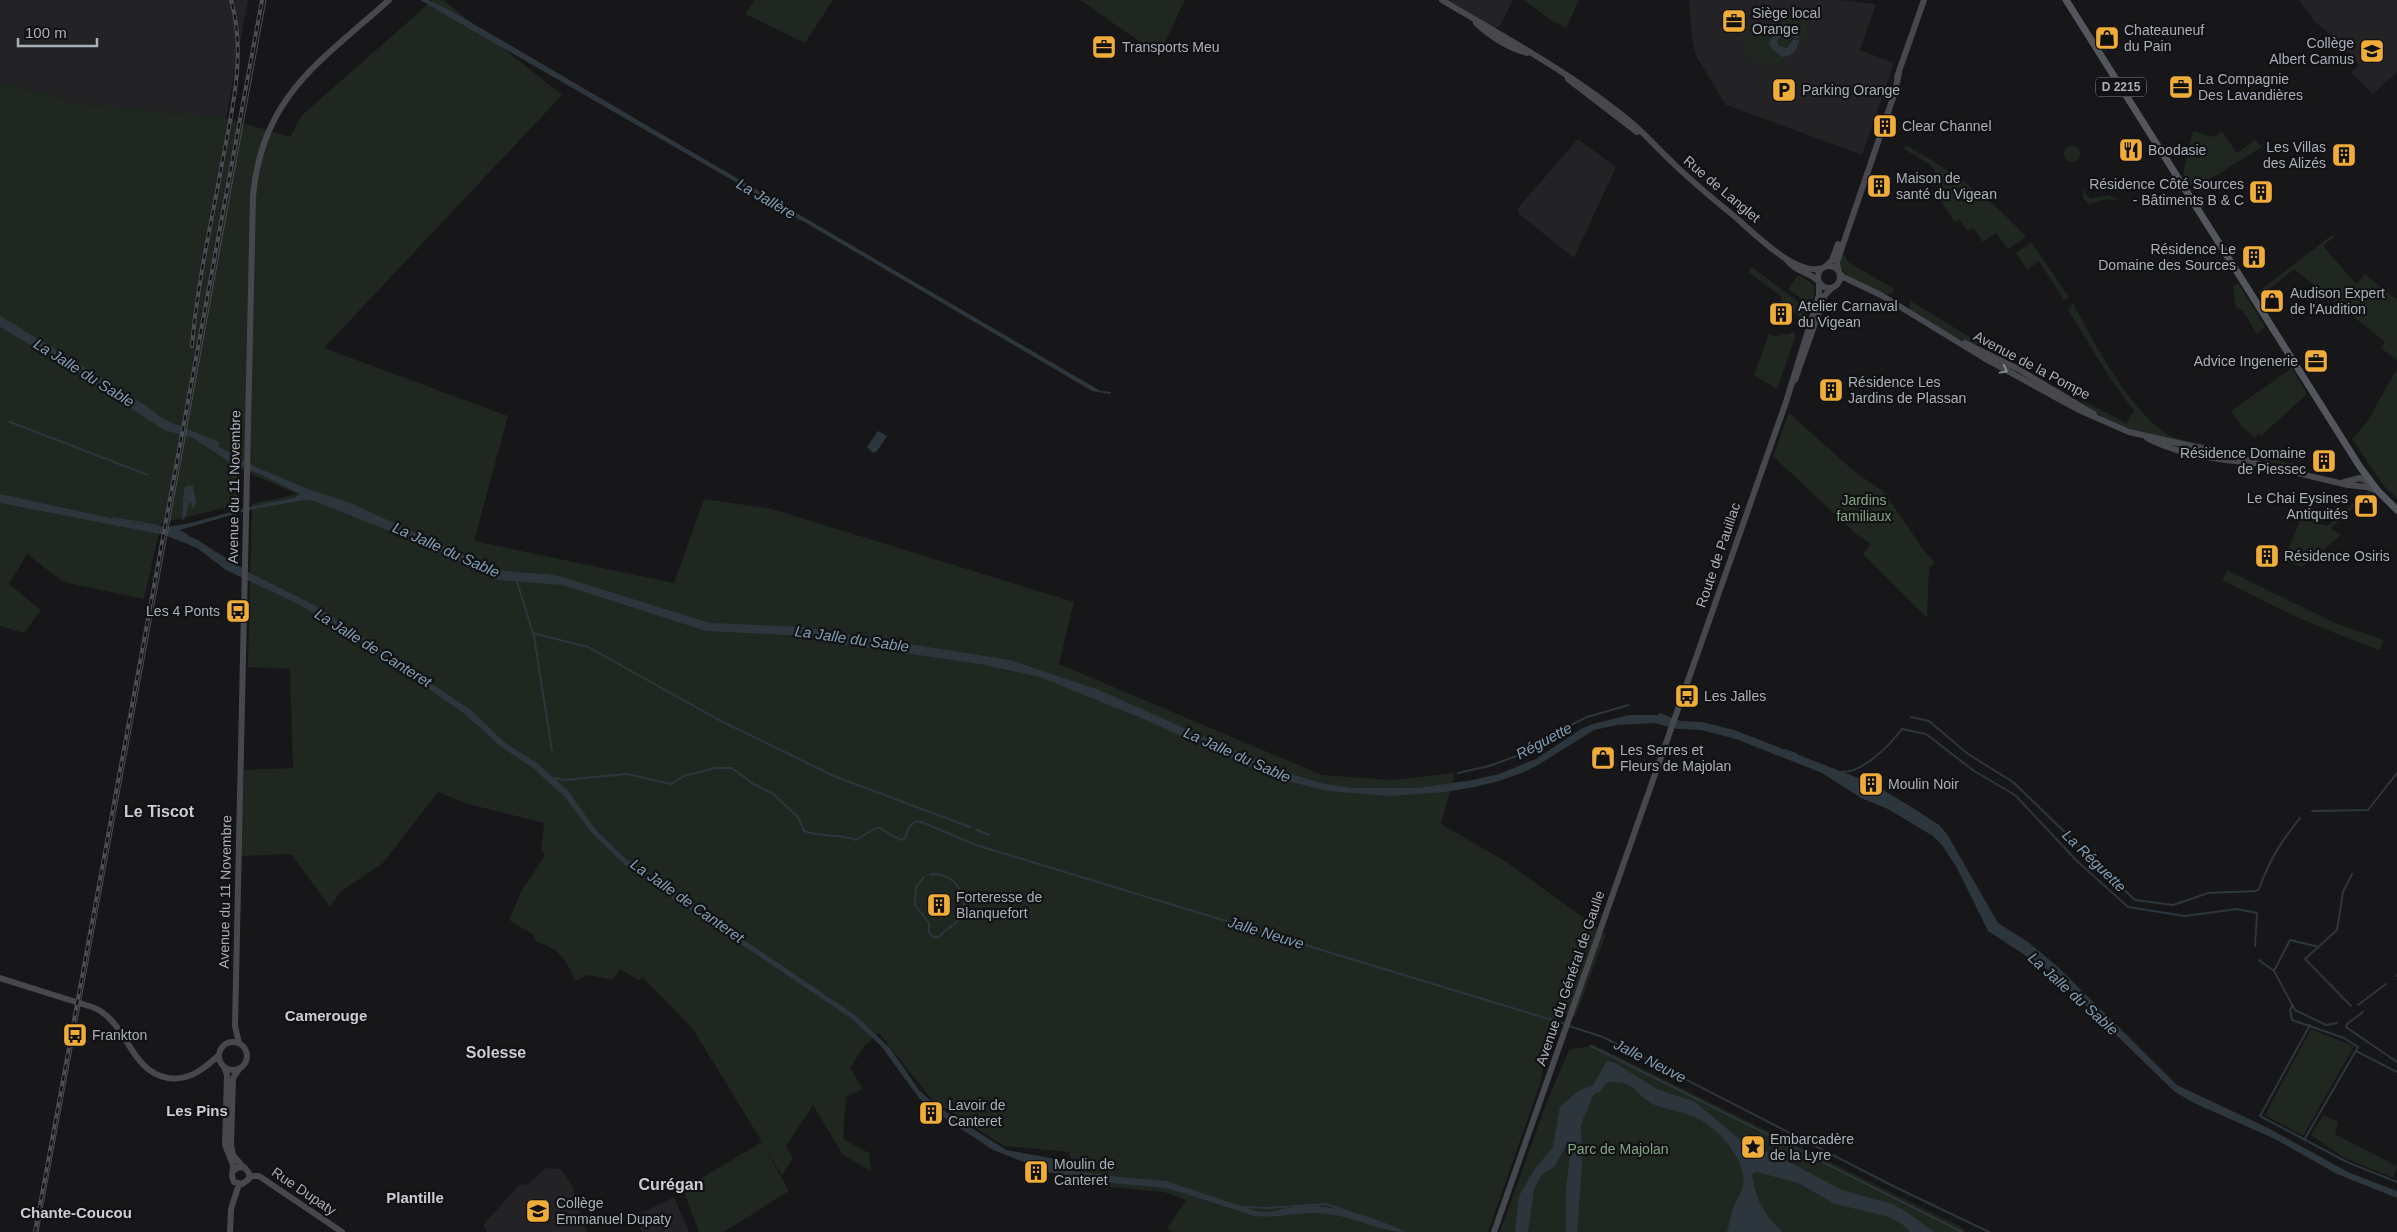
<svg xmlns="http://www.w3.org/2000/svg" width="2397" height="1232" viewBox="0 0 2397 1232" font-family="Helvetica,sans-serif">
<rect width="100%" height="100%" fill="#171719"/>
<path fill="#232326" d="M0,0h248l-22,118 -149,-15 -77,-21z
M1449,0h64l-13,26 -5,2z
M1689,0h149l38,4 -16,46 34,13 -32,92 -136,-50 -30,-49 -4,-18z
M2299,0h98v72l-24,22 -22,-21 8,-9 -24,-26 -20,-16z
M1578,139l38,28 -42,91 -55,-44 -1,-6z
M546,1168l15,1 11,17 15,46h-100l-4,-7 37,-41 7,1z
M674,1197l15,35h-47l-5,-17z"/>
<path fill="#1f2720" d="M433,0h10l119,95 -238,253 184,68 -34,125 200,42 30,-84 68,10 302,93 -15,62 263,111 70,5 63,-7 -14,51 64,37 101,73 -31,83 -13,-4 -18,51 -4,20 -52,148h-315l-6,-3 19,-29 -22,-8 -87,-8 -8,-32 -65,-6 -72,-46 -53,-67 -14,12 -15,23 13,21 -17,8 -3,42 26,14 2,18 -28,-16 -30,-50 -27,41 7,12 -11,17 -16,-25 23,41 -65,41h-25l-16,-43 79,-47 -69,-113 -51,-52 -3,3 -19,-11 -7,11 -25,-5 -13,6c-6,-18 -18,-35 -39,-39l-2,-7 -25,-15 12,-28 24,-37 -4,-4 3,-28 -76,-19 -30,-12 -55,71 -43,29 -10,15 -39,-53 -50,2 3,-86 49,-2 -3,-99 -42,-2 4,-163 45,-10 -57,-25 -2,36 -77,18 -17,76 -81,-17 -36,-28 -18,30 32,26 -17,23 -24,-7v-544l77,21 149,15 64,19 12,-22z
M755,0h78l-28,43 -60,-29z
M1080,0h105l-26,55z
M1524,0h55l-13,28 -10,-6 -1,1z
M1794,14l13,12 -2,13h-6l-1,-5 -13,-10 4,-9z
M1744,19l12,9 22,-8 -2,11 -5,8 5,14 6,4 2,7 -11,3 -9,-8 -15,1 -1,-14 -8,-10z
M1783,33l11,3v4l-7,8h-4l-6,-5z
M2193,131l20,6 9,-5 15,21 18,-13 7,7 -68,42 -11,-16z
M1906,145c45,26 86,53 120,92l-18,12 -12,-16 -13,9 -9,-14 -7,3 -8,-12 -4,3 -21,-31 9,-5 -11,-20 -28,-17z
M2064 154a8 8 0 1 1 16 0a8 8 0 1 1-16 0Z
M2082,188l8,11 18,-4 14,6 -15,-2 -18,5 -6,-6z
M2332,235l2,2 -11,9 33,38 9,-10 32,26v60l-16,-12 4,-6 -91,-73 -33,27 -3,-4z
M2031,242l38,55 -5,3 -25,-39 -12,9 -11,-17z
M1841,253l3,1 4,8 46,27 -2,5h-5c-22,-12 -50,-10 -46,-41z
M1752,267l48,36 7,8 -4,14h-5l3,-7 -9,-7 -13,-5 3,-9 -34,-25z
M1798,275l16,10v11l-4,9 -22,-16z
M2238,283l27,44 -8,7 -14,-23 -7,-4 -3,-21z
M1909,300l72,44c-15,4 -57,-27 -71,-35z
M2073,303c21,39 56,107 93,130 11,8 31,9 44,12l-1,3c-43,-10 -97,-15 -129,-49l46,24 8,-12 -24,-33 -42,-68z
M1795,331v7l-18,51 -23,-14 15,-41 8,3 5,-4 5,2z
M2292,368l15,26 -46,42 -3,-2 -3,4 -12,-10 -12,-17z
M2397,368v130l-13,-12 -32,-47 15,-17z
M1789,413l67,60 27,18 42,61 10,10 -6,7 -2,49 -64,-64 8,-10 -15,-10 -83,-78z
M2236,451l72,16v4l-73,-17z
M2369,490l2,2 -40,36 10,7 -39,32 -19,-6 18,-42 26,7z
M2227,570l108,53 49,17 -4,10c-55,-19 -106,-43 -158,-70z
M2311,1029l43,17 -51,90 -38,-21z
M1594,1045l365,181 8,6h-467l46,-128 23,-54z
M2323,1115l15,7 -3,12 62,32 -4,12 -50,-21 -32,-22z"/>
<path fill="#2d363d" d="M420,0h9l26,13 649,380 -12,-2 -296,-174z
M1785,24l13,10 1,5 -15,-6 -7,8 1,4 9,3 7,-9 5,1c-2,11 -6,16 -17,17l-10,-8 -3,-6 7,-12v-6z
M0,316l72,43 77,49 14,11 56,23v5l37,20 52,22 40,13 145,66c23,7 46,3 69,9l148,46 91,4 209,33 89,30 179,80 43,13 29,5h68l55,-8 26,-6 37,-15 45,-30 12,-5 36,-9h29l2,-2 20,8 22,1 32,8 137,53 42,25 26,17 8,9 51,89 30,19 29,24 120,119 91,43 82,45 47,18v7l-60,-24 -62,-35 -81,-36 -19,-11 -124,-120 -63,-41 -31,-63 -15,-23 -9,-9 -45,-27 -27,-11 -39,-25 -86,-34 -35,-9 -23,-1 -24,-6 -37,2 -23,5 -56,35 -14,7 -25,9 -25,6 -28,5 -56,4 -62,-5 -53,-13 -129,-58 -106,-43 -60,-13 -137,-20 -36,-8 -101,-5 -143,-46 -66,-5 -67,-33 -116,-46 -9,-1 -56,10 -73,21 22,9 40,27 80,40 154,104 32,31 33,21 31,28 27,38 36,35 224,151 35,33 29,42 15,14 72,46 55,10 4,2 2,8 62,8 37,3 90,30c16,3 30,-4 46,-5 37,-1 72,11 104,26 -24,0 -52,-15 -78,-18 -26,-4 -50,5 -73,2l-88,-28 -56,-5 -71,-12 -6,-5 -41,-16 -51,-34 -23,-18 -38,-52 -29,-27 -224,-151 -37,-36 -25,-34 -33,-30 -33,-22 -36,-33 -149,-101 -89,-42 -29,-22 -32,-13 -165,-32v-9l138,30 29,3 24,-4 58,-16 45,-9 6,-4 -36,-18 -36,-15 -35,-23 -29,-8 -93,-61 -71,-42z
M878,431l9,5 -10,15 -4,2 -6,-6z
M186,486h7l3,17 -3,6 -2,-6h-2l-3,13 -4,5 2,-33z
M1607,1061l8,2 42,26 38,13 55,46 24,6 68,36 50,14 13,7 29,21h-24l-8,-8 -16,-8 -51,-12 -37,-21 -41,-11 -5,2c3,25 12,41 31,58h-56c2,-9 4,-17 7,-26 3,-7 8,-13 9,-20 5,-26 -26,-59 -48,-69 -13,-6 -27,-7 -40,-12 -23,-10 -16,-26 -49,-22l-6,9 -6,2 -13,30 1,41 -5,67h-11v-41l4,-36 -3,-11 -13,23 -12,8 -8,14 -6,43h-13l4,-36 15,-26 19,-23 7,-40 18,-16 15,-6z"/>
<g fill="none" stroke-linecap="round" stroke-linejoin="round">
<path stroke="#2d363d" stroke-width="2" d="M793,215l9,5
M1103,392l7,1
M10,422l138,53
M113,518l45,8
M177,530l11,6
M216,553l28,17
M517,582l17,54 18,115
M303,606l18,10
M532,633l56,14 131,73 115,56 136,51
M1911,717l18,4 39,33 45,28 122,118 38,5 35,-12 48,-2 3,-2c11,-30 21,-46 41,-71
M1784,750l12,4
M1840,772c22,2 50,-27 62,-43l24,5 48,37 41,24 62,66 51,46 57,9 52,-7 20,4 -2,33
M1458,773l31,-7 47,-17 23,-18 28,-14 42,-12
M553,778l12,2 62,-6 44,10 13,-8 31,-8h17l21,16 19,9 26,24 6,14c15,6 35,3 52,9 33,-19 13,-14 45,0l4,-2 4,-11 7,-6 8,2 52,22 589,179
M2312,811l56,-1 29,-37
M977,830l12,5
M628,861l53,36
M924,877l-8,10 -1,18 14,18v10l5,4h5c11,-13 22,-12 26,-33 -3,-17 -16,-33 -35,-29
M2259,960l15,11 21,39 31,15 11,-2
M2274,971l16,-31 29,7
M2396,976l1,-1
M2292,1005l-2,5 2,10 52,18 14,9 -54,93
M2358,1005l28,-21
M2351,1006l-46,-47 32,-29 6,-38 9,-18
M2363,1012l-16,12 -1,3 51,35
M2310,1025l-50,91 87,46 50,20
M1569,1026l34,11 292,150 94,45
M1591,1046l371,186
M2356,1051l41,21
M1242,1207l26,1 58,-4 24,8"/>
<path stroke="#46484e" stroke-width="6" d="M1442,0c65,39 133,75 191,124 13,11 25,25 38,37 20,20 41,37 63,55 19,16 62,61 88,52
M1476,23c14,13 33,25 51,30
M1899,73l-5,22 -57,167 2,10 4,5 38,18 103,63 95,52 50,22 103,23 24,8
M1897,77l27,-77
M1568,79l69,53
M1826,266l6,-6 6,-16
M1818 277a11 11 0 1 1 22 0a11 11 0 1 1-22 0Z
M1965,343l53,26 76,45
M1795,380l30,-85 7,-7
M2147,438c28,15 65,21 97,24
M2254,463l94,22 19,2 11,4
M2344,482l16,-4 11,5
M0,978l92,29c35,12 37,65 76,71 21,3 36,-9 51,-23
M219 1056a14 14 0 1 1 28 0a14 14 0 1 1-28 0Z
M239,1043l-4,-17 18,-830c9,-100 67,-134 136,-196
M224,1067l3,8 -2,70 8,20 -1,12 2,5 8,2 7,-5v-6l-5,-6 -7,1 -4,3
M240,1068l-7,10 -2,67 2,10 10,12
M250,1176h9l83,56
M230,1232l1,-23 8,-25
M1494,1232l292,-830 33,-107v-13c-11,-12 -22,-8 -34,-24"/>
<path stroke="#54565d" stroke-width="7" d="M2066,0l294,467 18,24 19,19"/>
<path stroke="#4b4d53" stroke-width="1" d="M38,1232l228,-1232"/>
<defs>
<path id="rail" d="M192,346c5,-63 20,-125 31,-188 10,-51 23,-107 8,-158
M35,1232l227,-1232"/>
</defs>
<use href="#rail" stroke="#4b4d53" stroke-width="4"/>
<use href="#rail" stroke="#121214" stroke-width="2" stroke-dasharray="5.5" stroke-linecap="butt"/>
</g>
<defs><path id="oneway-chevron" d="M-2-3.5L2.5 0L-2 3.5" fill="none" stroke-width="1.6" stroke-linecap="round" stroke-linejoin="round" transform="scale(1.25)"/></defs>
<use stroke="#868b94" href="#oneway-chevron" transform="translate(2004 370) rotate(29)"/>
<defs>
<symbol id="office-square" viewBox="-11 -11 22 22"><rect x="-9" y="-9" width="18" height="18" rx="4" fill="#efac39" stroke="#121214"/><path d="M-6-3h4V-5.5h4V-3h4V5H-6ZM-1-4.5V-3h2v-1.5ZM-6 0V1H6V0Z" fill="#111"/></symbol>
<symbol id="shop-square" viewBox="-11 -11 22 22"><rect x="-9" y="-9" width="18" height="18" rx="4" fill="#efac39" stroke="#121214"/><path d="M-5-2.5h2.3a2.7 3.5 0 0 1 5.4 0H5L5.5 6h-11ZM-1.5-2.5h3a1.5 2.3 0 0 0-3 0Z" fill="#111"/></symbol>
<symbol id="school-square" viewBox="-11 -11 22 22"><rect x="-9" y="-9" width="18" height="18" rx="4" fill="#efac39" stroke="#121214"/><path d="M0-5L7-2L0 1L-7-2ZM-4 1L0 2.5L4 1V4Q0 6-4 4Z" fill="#111"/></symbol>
<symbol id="parking-square" viewBox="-11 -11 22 22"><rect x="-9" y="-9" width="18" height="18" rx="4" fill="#efac39" stroke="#121214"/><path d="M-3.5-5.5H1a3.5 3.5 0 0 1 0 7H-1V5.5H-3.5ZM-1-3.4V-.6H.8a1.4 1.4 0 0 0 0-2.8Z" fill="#111"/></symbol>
<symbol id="building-square" viewBox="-11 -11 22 22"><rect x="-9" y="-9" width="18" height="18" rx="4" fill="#efac39" stroke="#121214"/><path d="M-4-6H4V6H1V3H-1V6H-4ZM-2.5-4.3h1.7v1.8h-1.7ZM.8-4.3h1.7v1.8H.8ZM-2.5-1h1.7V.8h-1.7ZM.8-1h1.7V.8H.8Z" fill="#111"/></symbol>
<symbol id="restaurant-square" viewBox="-11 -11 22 22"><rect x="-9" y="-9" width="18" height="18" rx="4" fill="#efac39" stroke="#121214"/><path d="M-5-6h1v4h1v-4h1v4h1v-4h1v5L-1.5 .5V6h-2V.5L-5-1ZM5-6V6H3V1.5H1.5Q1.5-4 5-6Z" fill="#111"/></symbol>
<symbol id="bus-square" viewBox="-11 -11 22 22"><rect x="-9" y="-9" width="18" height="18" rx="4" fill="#efac39" stroke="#121214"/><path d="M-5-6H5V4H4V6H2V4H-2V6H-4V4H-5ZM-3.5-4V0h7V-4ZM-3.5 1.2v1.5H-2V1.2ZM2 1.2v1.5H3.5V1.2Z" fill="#111"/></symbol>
<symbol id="sight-square" viewBox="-11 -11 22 22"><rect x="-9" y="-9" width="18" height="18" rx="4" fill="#efac39" stroke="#121214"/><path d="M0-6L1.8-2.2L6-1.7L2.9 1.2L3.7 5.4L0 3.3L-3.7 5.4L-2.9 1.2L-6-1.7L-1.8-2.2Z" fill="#111"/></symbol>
</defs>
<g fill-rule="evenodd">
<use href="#office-square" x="1720" y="7" width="28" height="28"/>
<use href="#shop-square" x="2093" y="24" width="28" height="28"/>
<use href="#office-square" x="1090" y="33" width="28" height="28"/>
<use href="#school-square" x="2358" y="37" width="28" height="28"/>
<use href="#office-square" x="2167" y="73" width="28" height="28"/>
<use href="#parking-square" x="1770" y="76" width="28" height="28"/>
<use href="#building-square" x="1871" y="112" width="28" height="28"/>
<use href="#restaurant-square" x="2117" y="136" width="28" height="28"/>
<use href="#building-square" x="2330" y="141" width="28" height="28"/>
<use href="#building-square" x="1865" y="172" width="28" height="28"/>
<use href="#building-square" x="2247" y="178" width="28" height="28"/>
<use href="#building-square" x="2240" y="243" width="28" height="28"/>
<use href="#shop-square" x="2258" y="287" width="28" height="28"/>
<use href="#building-square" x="1767" y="300" width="28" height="28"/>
<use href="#office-square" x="2302" y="347" width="28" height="28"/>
<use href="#building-square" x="1817" y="376" width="28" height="28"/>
<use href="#building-square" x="2310" y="447" width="28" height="28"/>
<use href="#shop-square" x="2352" y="492" width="28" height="28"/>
<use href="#building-square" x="2253" y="542" width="28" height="28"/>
<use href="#bus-square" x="224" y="597" width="28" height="28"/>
<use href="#bus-square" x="1673" y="682" width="28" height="28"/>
<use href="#shop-square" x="1589" y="744" width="28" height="28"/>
<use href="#building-square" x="1857" y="770" width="28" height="28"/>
<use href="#building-square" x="925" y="891" width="28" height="28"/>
<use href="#bus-square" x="61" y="1021" width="28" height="28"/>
<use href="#building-square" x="917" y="1099" width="28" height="28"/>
<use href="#sight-square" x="1739" y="1133" width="28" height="28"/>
<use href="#building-square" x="1022" y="1158" width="28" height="28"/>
<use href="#school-square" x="524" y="1197" width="28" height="28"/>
</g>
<g text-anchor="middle" stroke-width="4.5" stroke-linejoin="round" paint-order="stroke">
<rect fill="#121214" stroke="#7c8088" stroke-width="1" x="2096" y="77.5" width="50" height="19" rx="4"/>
<g font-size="12" font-weight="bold" fill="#a9afb9">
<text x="2121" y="91">D 2215</text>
</g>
<g font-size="14" fill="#a9afb9" stroke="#121214" text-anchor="start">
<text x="1752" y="18">Siège local<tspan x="1752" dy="16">Orange</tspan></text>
<text x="2124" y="35">Chateauneuf<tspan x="2124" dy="16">du Pain</tspan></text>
<text x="2354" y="48" text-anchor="end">Collège<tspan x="2354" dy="16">Albert Camus</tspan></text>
<text x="1122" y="52">Transports Meu</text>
<text x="2198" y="84">La Compagnie<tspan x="2198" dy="16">Des Lavandières</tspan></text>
<text x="1802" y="95">Parking Orange</text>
<text x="1902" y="131">Clear Channel</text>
<text x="2326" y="152" text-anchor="end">Les Villas<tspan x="2326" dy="16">des Alizés</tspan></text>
<text x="2148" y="155">Boodasie</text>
<text x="1896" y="183">Maison de<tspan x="1896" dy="16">santé du Vigean</tspan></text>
<text x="2244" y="189" text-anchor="end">Résidence Côté Sources<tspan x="2244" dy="16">- Bâtiments B &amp; C</tspan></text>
<text x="2236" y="254" text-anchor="end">Résidence Le<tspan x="2236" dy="16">Domaine des Sources</tspan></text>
<text x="2290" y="298">Audison Expert<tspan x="2290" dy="16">de l'Audition</tspan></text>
<text x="1798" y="311">Atelier Carnaval<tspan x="1798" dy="16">du Vigean</tspan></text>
<text x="2298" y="366" text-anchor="end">Advice Ingenerie</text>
<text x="1848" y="387">Résidence Les<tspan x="1848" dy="16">Jardins de Plassan</tspan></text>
<text x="2306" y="458" text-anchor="end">Résidence Domaine<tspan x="2306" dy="16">de Piessec</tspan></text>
<text x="2348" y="503" text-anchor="end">Le Chai Eysines<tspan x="2348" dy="16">Antiquités</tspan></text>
<text x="2284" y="561">Résidence Osiris</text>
<text x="220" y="616" text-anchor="end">Les 4 Ponts</text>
<text x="1704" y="701">Les Jalles</text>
<text x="1620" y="755">Les Serres et<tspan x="1620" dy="16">Fleurs de Majolan</tspan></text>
<text x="1888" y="789">Moulin Noir</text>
<text x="956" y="902">Forteresse de<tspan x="956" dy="16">Blanquefort</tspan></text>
<text x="92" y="1040">Frankton</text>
<text x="948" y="1110">Lavoir de<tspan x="948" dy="16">Canteret</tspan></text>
<text x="1770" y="1144">Embarcadère<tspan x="1770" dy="16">de la Lyre</tspan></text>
<text x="1054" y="1169">Moulin de<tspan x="1054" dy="16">Canteret</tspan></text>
<text x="556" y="1208">Collège<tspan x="556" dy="16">Emmanuel Dupaty</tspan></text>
</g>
<g font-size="14" fill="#a9afb9" stroke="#121214">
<text transform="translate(1722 189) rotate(40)" y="5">Rue de Langlet</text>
<text transform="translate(2032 365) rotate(28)" y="5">Avenue de la Pompe</text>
<text transform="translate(234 487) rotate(-89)" y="5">Avenue du 11 Novembre</text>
<text transform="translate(1718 555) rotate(-71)" y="5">Route de Pauillac</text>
<text transform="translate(225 892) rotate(-89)" y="5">Avenue du 11 Novembre</text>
<text transform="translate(1570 978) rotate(-71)" y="5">Avenue du Général de Gaulle</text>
<text transform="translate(304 1191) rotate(34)" y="5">Rue Dupaty</text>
</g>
<g font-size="14" fill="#81a382" stroke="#121214">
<text x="1864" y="505">Jardins<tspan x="1864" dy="16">familiaux</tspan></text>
<text x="1618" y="1154">Parc de Majolan</text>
</g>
<g font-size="15" font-style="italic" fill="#819db3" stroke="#121214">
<text transform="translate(766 199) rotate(30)" y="5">La Jallère</text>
<text transform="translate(84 373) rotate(32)" y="5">La Jalle du Sable</text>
<text transform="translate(446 550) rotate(24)" y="5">La Jalle du Sable</text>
<text transform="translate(852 639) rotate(8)" y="5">La Jalle du Sable</text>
<text transform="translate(373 648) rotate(32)" y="5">La Jalle de Canteret</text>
<text transform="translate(1544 741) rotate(-28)" y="5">Réguette</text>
<text transform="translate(1237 755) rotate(24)" y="5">La Jalle du Sable</text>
<text transform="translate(2094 861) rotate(44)" y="5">La Réguette</text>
<text transform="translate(687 901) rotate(35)" y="5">La Jalle de Canteret</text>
<text transform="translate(1266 933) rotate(17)" y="5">Jalle Neuve</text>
<text transform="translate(2073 994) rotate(42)" y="5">La Jalle du Sable</text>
<text transform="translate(1650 1061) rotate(27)" y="5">Jalle Neuve</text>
</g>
<g font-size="15" font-weight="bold" fill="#cacdd5" stroke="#121214">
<text x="326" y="1021">Camerouge</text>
<text x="197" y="1116">Les Pins</text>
<text x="415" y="1203">Plantille</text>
<text x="76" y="1218">Chante-Coucou</text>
</g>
<g font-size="16" font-weight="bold" fill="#cacdd5" stroke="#121214">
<text x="159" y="817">Le Tiscot</text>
<text x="496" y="1058">Solesse</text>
<text x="671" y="1190">Curégan</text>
</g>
</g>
<path d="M18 38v8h79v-8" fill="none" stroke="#a9afb9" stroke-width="2.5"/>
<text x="25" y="38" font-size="15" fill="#a9afb9" stroke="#121214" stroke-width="4" paint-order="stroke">100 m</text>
</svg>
